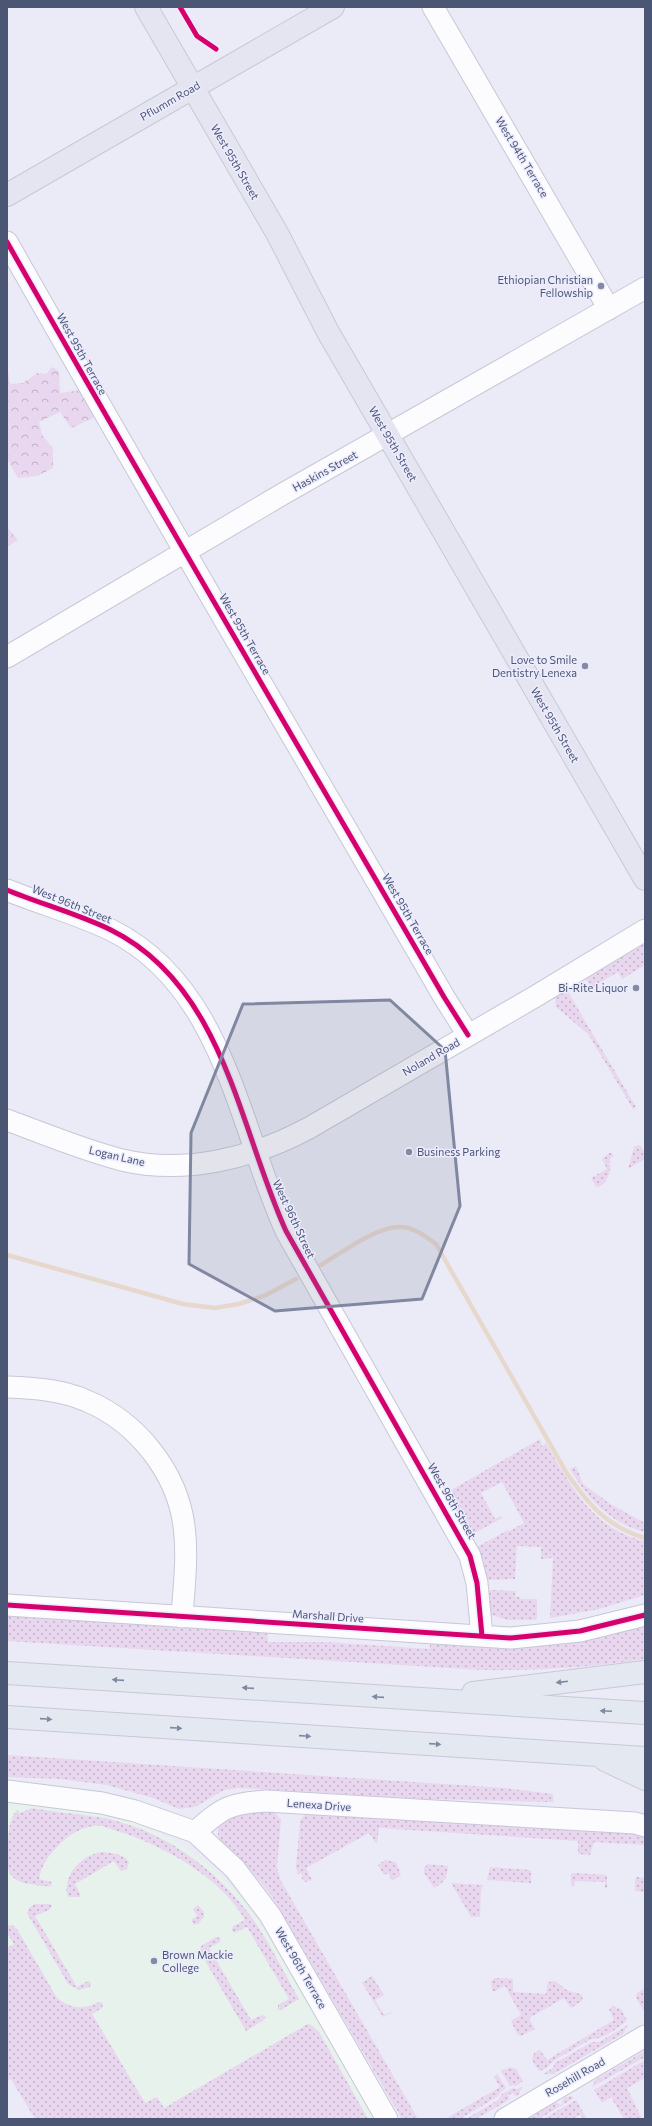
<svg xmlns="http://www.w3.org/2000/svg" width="652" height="2126" viewBox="0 0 652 2126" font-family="Commissioner,sans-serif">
<defs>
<pattern id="grass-dots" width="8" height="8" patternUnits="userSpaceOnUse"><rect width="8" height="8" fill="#e9d6ef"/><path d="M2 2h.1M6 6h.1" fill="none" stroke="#bfb0c6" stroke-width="1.8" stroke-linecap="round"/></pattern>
<pattern id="forest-crowns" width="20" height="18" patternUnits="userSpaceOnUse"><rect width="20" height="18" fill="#e9d6ef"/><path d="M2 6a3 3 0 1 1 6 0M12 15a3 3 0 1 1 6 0" fill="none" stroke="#bfb0c6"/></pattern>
</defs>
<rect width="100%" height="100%" fill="#ebebf7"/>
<path fill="#e6f2eb" d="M7,1801l87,11 38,10 40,17 39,27 27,28 30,40 106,185h-331l-36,-63z"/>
<path fill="url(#grass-dots)" d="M645,944v21l-23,14 -4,-7 -24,14h-4l-5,-9 51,-31z
M565,987l71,120 -3,2 -45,-75 -32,-27 -1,-12z
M638,1145l3,1 4,8v5l-17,10 6,-22z
M609,1153h3l2,4h-3l-2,7 2,1c-2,9 -4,21 -15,22l-5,-9 16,-9 -5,-10z
M540,1439l2,8 4,-4c24,42 47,87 99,98v54l-46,14 -49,9 3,-60 -12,1v-12l-24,-1 -2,33 -29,1 -9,-33 31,-17 1,1 15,-8 -22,-41 -21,11 14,26 5,-3 2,2 -31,17 -20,-36 3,-4 -3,-5z
M576,1466l7,18 27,20 35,19v9c-34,-8 -58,-34 -75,-63z
M493,1590l23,1 -1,5 5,1v2h17v18l-1,3h-28l-20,-6 -1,-22z
M7,1612l260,17 1,13h58l104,7v-7l215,-20v37c-54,8 -107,12 -162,11l-476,-29z
M7,1755l497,33 49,6v8l-125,-3 -188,-11 -16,2 -29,17 -16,2 -26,-11 -46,-13 -47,-6 -53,-2z
M32,1808c27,5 54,6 81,12 55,14 103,50 137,95 19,26 33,56 49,84l-18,11h-3v-5l11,-6 -42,-72 -13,6 -2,-3 1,-4 12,-6c-23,-42 -84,-76 -128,-89 -7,-2 -17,-7 -24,-5 -14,2 -27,11 -36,21 -9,9 -16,19 -18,32l13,3 -1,4c-6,1 -14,-1 -21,-2 -27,-4 -23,-20 -22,-42 1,-12 1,-22 9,-32l3,3z
M239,1809l35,3 7,7 -4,49 4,13 137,238h-16l-130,-223 -24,-29 -27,-26 -3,-5v-10z
M305,1814l311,17 29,5v9l-51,-3 -4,13 -12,-1v-13l-199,-13 -2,15 -2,-1 -6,-9 -63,35 6,12 -7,2 -4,-4 2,-1 -2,-4 -3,1 -2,-6 4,-47z
M101,1852c9,1 24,1 28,11l-2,6 -6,2 -7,-10 -39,23 5,10v3h-11c-3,-3 -3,-7 -2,-12 3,-18 17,-29 34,-33z
M385,1860l11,2 5,13 -9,6 -4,-8 -4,2 -6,-10z
M428,1864l20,2c-1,12 -3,16 -14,22l-10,-15v-5z
M490,1867l41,3v13l-44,-3z
M573,1873l34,2v13h-2v-6l-30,-1 -1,5 -3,-1v-11z
M637,1877l8,1v14l-10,-1v-13z
M451,1883l32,2 -2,5 -1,27h-9z
M35,1904h15l2,2 -3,4 -14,6 42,71 11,-6 3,2 -1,4 -11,3 -11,-6 -41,-71 3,-6z
M198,1905l6,7v5l-6,7 -6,1 2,-1 -3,-4 6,-4 -4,-7z
M12,1925l5,4 40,69c14,11 26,12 42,4l4,1 -1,5 -10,6 53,89 12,-6 7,11 144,-84 3,1 8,7 49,87h-333l-24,-40 -4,2v-133l7,-4 -7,-11v-7z
M216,1937l5,1 -1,4 -11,6 42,72 11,-5 4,2 -2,3 -18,11 -46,-79 1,-6z
M372,1976l12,19 -9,5 9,15 9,-3 -10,5 -21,-34z
M495,1978l18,1v13l33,2 2,-12 7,-1 13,10 13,3 2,6 -12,8 -7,-10 -35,20 6,11 -14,7 -4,-2 -6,-13 10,-6 -16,-29 -10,5h-3l-1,-10z
M643,1989l2,2 -1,20 -8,-13 1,-5z
M613,2006l8,3 6,11c-8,8 -25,20 -36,19l-36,21 -10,9 -6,2 -7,-11 2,-7 6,-3 7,10 67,-40 -5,-11z
M628,2025l-5,9 -70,40h-10l10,-6 2,-5 37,-21h7z
M645,2051v6l-53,30 3,-7z
M645,2060v18l-18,10 15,31h-18l-13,-22 -9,6 -8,-13z
M510,2067l6,2 7,12 -7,5 -4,-1 -2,1 -9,-15z
M497,2074l9,14 -6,5 -3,4 -37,22h-15l55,-32 -6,-10z
M523,2086l-5,9 -3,1 -2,-3 -5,2 2,3 -3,3 -31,18h-10l32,-19 4,-6 11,-6 4,1z
M571,2096l3,2 -35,21h-11l26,-16h4l2,2 3,-1 -1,-3 3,-4z
M576,2100l11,19h-4l-3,-4 -7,4h-30z"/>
<path fill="url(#forest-crowns)" d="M7,364l3,20 13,-1 14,-10 9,1 6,-7 7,4 1,22 21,-3 15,27 -25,11 -11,-16 -21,10 3,13 11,13v20l-16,8 -19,2 -11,-19z
M7,527l11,13 -11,7z"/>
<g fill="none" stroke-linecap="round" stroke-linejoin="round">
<path stroke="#e7d8cd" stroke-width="4.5" d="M7,1255l176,49 32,4 24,-4 27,-9 30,-16
M321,1265c20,-12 56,-39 79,-38 14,0 25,9 36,17l130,228c22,32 41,55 79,66"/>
<defs>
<path id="minor" d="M433,7l176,302
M7,242c143,253 291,503 437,755l24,38
M7,657l274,-162 364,-207
M7,890c34,14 71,24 104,40 113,56 128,198 175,301l184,325 7,27 5,53
M7,1120c38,14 76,30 115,40 63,15 131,-2 187,-32l227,-132 109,-66
M7,1387c27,1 56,3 80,14 50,21 90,71 97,125 4,30 0,60 -2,91
M7,1605l504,33 69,-7 65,-16
M7,1791l95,12 33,8 60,21 40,37 35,46 117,204
M195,1832c27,-24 34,-29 71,-31l369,22 10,3
M505,2119l140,-83"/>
<path id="major" d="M146,7l131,226 51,99 317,547
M7,195l326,-188"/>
<path id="highway" d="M7,1673l638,40
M473,1693l172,-21
M7,1717l638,41
M605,1760l40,19"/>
</defs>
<use href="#minor" stroke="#c6c8d6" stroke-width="23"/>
<use href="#major" stroke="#c6c9d5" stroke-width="24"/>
<use href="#highway" stroke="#c6c9d5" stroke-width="24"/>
<use href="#minor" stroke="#fcfcfe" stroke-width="21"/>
<use href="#major" stroke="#e5e5f2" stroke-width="22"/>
<use href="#highway" stroke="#e4e8f1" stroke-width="22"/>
<defs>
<path id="cycleway" d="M180,7l17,29 19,13
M7,242c143,253 291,503 437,755l24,38
M7,890c34,14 71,24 104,40 113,56 128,198 175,301l184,325 7,27 5,53
M7,1605l504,33 69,-7 65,-16"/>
</defs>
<use href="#cycleway" stroke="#ececfe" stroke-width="8"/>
<use href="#cycleway" stroke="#d6006c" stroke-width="5"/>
</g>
<defs><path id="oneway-solid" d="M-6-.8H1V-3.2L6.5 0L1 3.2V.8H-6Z"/></defs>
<g fill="#8189a0">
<use href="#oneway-solid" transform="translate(118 1680) rotate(-176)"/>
<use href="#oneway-solid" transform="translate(562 1682) rotate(173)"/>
<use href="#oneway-solid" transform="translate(248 1688) rotate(-176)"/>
<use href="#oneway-solid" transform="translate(378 1697) rotate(-176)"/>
<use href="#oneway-solid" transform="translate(606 1711) rotate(-177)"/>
<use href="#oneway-solid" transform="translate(46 1719) rotate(4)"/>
<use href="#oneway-solid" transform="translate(176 1728) rotate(4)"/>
<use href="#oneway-solid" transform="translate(305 1736) rotate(4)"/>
<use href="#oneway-solid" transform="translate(435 1744) rotate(4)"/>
</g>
<path fill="#8087a0" fill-opacity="0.2" stroke="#8087a0" stroke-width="3" stroke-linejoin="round" d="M390,1000l55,50 15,156 -38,93 -147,12 -86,-47 2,-131 52,-129z"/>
<g fill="#838aa2" stroke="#ececfe" stroke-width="1.5">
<circle cx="601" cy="286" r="4"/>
<circle cx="585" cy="666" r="4"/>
<circle cx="636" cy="988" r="4"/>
<circle cx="409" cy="1152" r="4"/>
<circle cx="154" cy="1961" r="4"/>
</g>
<g text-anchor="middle" stroke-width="3" stroke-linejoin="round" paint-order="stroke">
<g font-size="11" fill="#4b5674" stroke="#ececfe">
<text transform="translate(170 101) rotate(-30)" y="4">Pflumm Road</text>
<text transform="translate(522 157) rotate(59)" y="4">West 94th Terrace</text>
<text transform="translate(235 162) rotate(60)" y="4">West 95th Street</text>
<text transform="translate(82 354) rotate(61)" y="4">West 95th Terrace</text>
<text transform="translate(393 444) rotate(60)" y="4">West 95th Street</text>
<text transform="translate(325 471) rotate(-29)" y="4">Haskins Street</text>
<text transform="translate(245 634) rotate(60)" y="4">West 95th Terrace</text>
<text transform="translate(555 725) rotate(60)" y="4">West 95th Street</text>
<text transform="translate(72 904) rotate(22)" y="4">West 96th Street</text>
<text transform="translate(408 914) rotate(60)" y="4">West 95th Terrace</text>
<text transform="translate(431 1057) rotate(-30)" y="4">Noland Road</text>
<text transform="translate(117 1156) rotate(13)" y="4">Logan Lane</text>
<text transform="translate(294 1219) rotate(65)" y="4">West 96th Street</text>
<text transform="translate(452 1501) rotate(60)" y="4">West 96th Street</text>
<text transform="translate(328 1616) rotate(4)" y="4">Marshall Drive</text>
<text transform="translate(319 1805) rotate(4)" y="4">Lenexa Drive</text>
<text transform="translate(301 1968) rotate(60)" y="4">West 96th Terrace</text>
<text transform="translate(575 2077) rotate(-30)" y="4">Rosehill Road</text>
</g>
<g font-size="11" fill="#4b5674" stroke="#ececfe" text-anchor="end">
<text x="593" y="284">Ethiopian Christian<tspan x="593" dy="13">Fellowship</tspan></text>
<text x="577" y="664">Love to Smile<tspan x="577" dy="13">Dentistry Lenexa</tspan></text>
<text x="628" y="992">Bi-Rite Liquor</text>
<text x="417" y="1156" text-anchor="start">Business Parking</text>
<text x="162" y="1959" text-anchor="start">Brown Mackie<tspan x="162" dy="13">College</tspan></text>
</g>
</g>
<rect width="652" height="2126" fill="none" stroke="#4b5674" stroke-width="16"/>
</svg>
